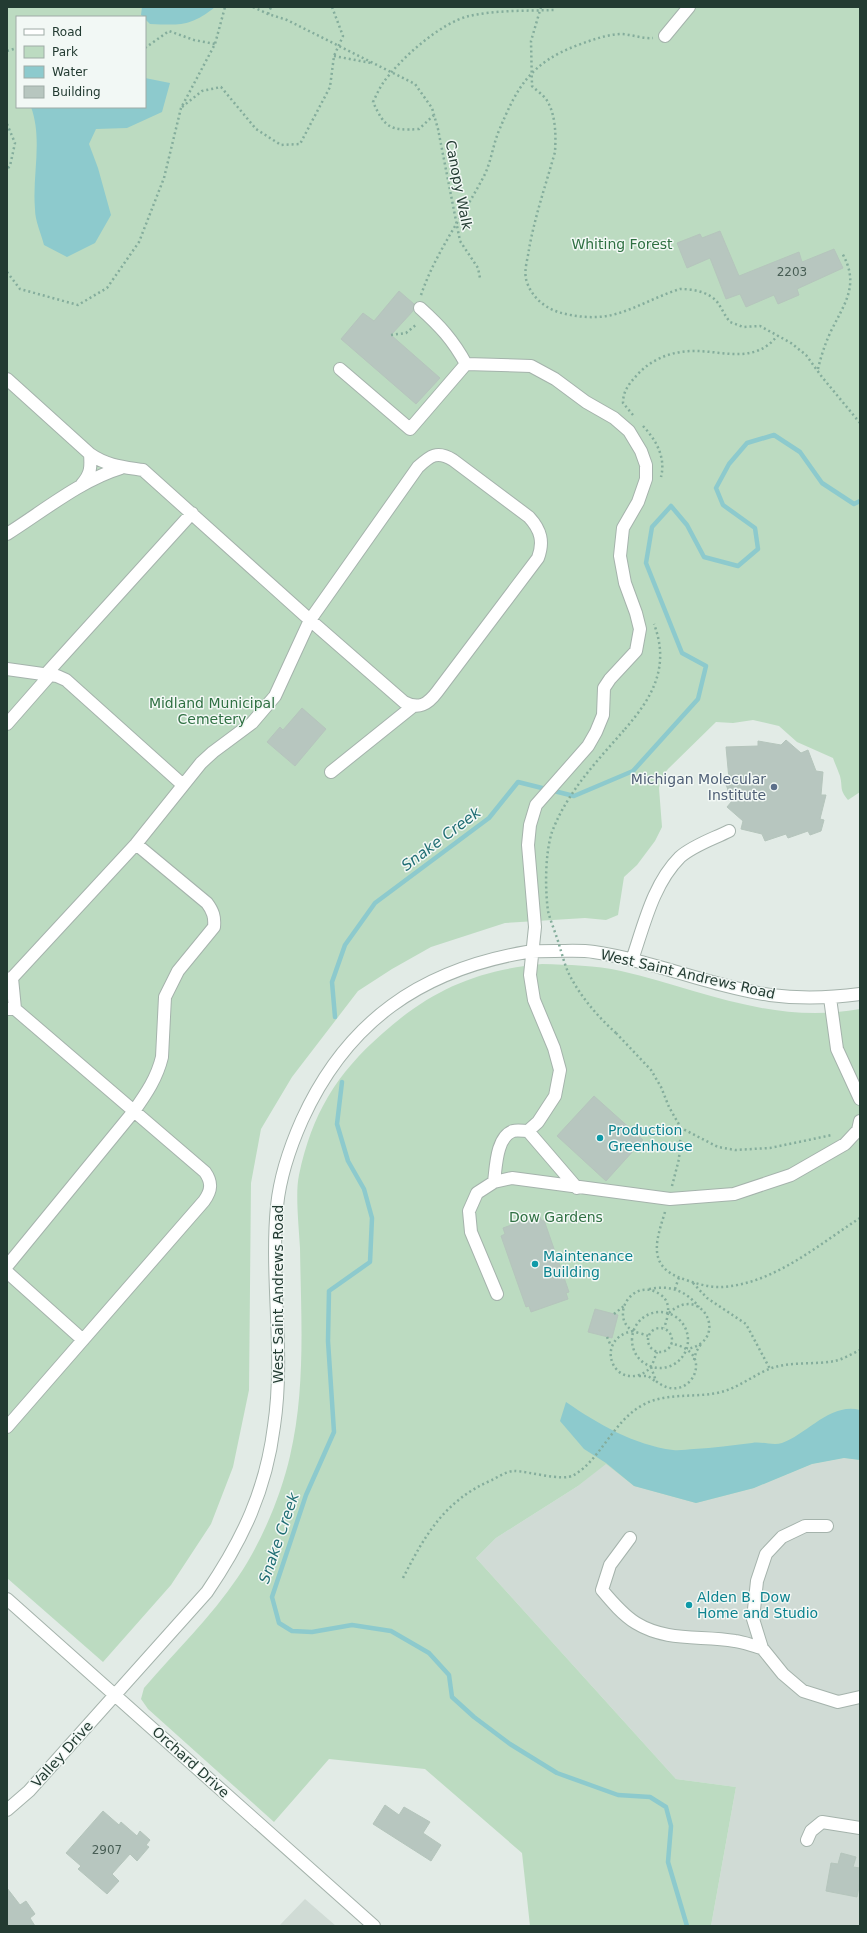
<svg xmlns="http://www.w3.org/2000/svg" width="867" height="1933" viewBox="0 0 867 1933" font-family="'DejaVu Sans',sans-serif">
<rect width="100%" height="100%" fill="#e2ebe6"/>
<path fill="#d0dbd5" d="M844,1458l16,2v466h-149l25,-139 -60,-8 -200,-221 20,-20 82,-52 28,-23 28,23 120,2 58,-24z
M305,1899l31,27h-57z"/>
<path fill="#bcdbc1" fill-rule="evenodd" d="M7,7h853v785l-12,8c-9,-11 -5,-12 -8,-24 -2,-6 -5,-12 -7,-18l-36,-16 -18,-16 -26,-6 -20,3 -17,-1 -48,47 -7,9 -2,10 3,39 -7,14 -18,24 -13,12 -6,38 -12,5 -21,-2 -80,5 -74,24 -39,22 -34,22 -66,86 -31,52 -10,54 -2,207 -16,77 -22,57 -40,61 -68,77 -96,-84zM17,17h128v90h-128z
M542,964c27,1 53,1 79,7 82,19 152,54 239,38v451l-16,-2 -32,6 -58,24 -58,15 -62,-17 -28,-22 -28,22 -82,52 -20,20 200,221 60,8 -25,139h-181l-8,-73 -97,-84 -96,-10 -55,63 -126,-113 -7,-10 3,-11c31,-36 67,-71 94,-111 23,-34 43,-81 52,-121 16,-68 11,-139 10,-208 -1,-20 -5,-55 -1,-73 13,-61 37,-101 84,-142 48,-43 94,-63 159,-69z"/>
<path fill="#8dcacd" d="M142,7h73c-25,20 -35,18 -65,17l-5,-5v-2l-4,-2z
M145,78l25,5 -8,29 -35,16 -31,1 -7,15 9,24 13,47 -16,28 -28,14 -23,-12c-3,-12 -9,-24 -9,-36 -3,-34 8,-69 -4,-102h114z
M566,1402c32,22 68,43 107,48 7,1 15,-1 21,-1 20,-1 38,-4 58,-6 9,-2 21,3 30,0 25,-9 49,-41 78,-33v50l-16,-2 -32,6 -58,24 -58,15 -62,-17 -28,-23 -22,-14 -24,-28z"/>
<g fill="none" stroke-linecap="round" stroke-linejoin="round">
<path stroke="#8dcacd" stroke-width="4.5" d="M335,1017l-3,-35 13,-37 30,-42 114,-85 29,-36 56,14 59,-25 65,-72 8,-33 -24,-13 -36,-90 6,-36 19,-21 16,19 17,32 34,9 20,-17 -3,-21 -32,-23 -7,-17 13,-24 18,-21 27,-8 26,17 22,31 32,21 6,-3
M342,1082l-5,42 11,37 16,28 8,29 -2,44 -41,29 -1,50 6,91 -28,63 -34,102 7,26 13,8 20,1 40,-7 39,6 38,22 20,22 3,22 22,20 36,27 47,29 61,22 32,2 16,10 5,19 -3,36 19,64"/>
</g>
<path fill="#b7c6bf" stroke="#b5c5bc" d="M720,231l19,45 60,-24 3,10 32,-13 9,19 -46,21 2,6 -21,9 -4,-9 -28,12 -6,-13 -14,5 -16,-41 -23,10 -10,-25 23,-9 2,4z
M399,291l15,13 -1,7 -22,24 49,43 -24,26 -75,-65 22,-26 11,8z
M302,708l24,21 -31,37 -28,-24 13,-15 3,3z
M786,740l15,13 7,-3 8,21 7,1 -2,23h5l-6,24 4,1 -3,11 -11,4 -2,-4 -20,7 -2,-4 -21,7 -3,-7 -21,-5 2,-8 -16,-14 5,-6 -8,-22h5l-3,-32 32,-1v-5l23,4z
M594,1096l49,44 -37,41 -49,-45z
M539,1215l3,6 2,-1 25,72 -3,1 2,6 -37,13 -2,-6 -3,1 -25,-71 4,-2 -2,-6z
M595,1309l23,6 -6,23 -24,-6z
M385,1805l14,10 5,-8 26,15 -7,11 18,12 -10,16 -58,-37z
M103,1811l16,14 2,-3 16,14 3,-5 10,9 -4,5 3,2 -12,14 -7,-7 -18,20 7,7 -12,13 -29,-25 3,-3 -15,-13z
M841,1853l15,4 -3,10 7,1v13l-3,16 -31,-6 5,-28 7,1z
M7,1888l13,17 6,-4 9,13 -5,4 5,8h-28z"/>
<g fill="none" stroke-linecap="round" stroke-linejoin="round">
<defs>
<path id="minor" d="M665,36l24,-29
M420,308c20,18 33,32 46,56l65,2 24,13 31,23 28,16 15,13 12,20 5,14v14l-8,23 -15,26 -3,28 5,27 11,30 4,16 -4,22 -26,28 -6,9 -1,27 -7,17 -8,14 -52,59 -6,20 -2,20 7,82 -5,48 4,25 20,48 6,22 -5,26 -17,26 -10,9c-4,0 -11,-1 -15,0 -17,6 -17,37 -19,51
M340,369l70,60 56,-65
M7,379l83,75c17,12 34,13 53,16l167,150 94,82c15,8 24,2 33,-10l101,-134c6,-16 3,-28 -9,-41l-76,-57c-16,-10 -23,-4 -35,7l-108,153 -35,76 -23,27 -39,29 -12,11 -65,81 -124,134
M82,484c9,-10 9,-17 8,-30
M7,534c35,-22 74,-54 114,-66
M7,669l50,7 9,4 117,105
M46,674l146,-161
M7,724l43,-49
M331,772l81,-65
M632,960c12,-35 21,-76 48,-103 14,-12 33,-18 49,-26
M7,979l5,-1 3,31h-7
M830,998l7,51 23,50
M528,1131l49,57
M7,1266l127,-155c12,-17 23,-33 28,-54l3,-60 13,-26 36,-44c1,-10 -1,-16 -7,-24l-71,-59
M7,1272l76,68
M497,1294l-26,-62 -2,-21 8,-18 17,-11 18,-4 158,21 64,-5 57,-19 54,-31 13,-14 2,-9
M7,1427l197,-226c8,-11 8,-19 1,-29l-190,-163
M827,1526h-22l-23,11 -16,17 -9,27 -4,38 9,29 21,26 20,17 35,11 22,-5
M630,1538l-20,27 -8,25c10,12 21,25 34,33 31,19 65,12 99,18 9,1 18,5 27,7
M7,1599l367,327
M7,1810l22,-19 178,-199c36,-53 59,-102 67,-166 11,-73 -4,-147 3,-220 3,-30 13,-59 25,-86 45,-99 119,-150 225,-168 9,-1 19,-1 28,-1 13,0 27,-1 39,1 60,9 116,34 176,43 31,4 60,3 90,-1
M807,1840l4,-9 11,-9 38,6"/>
</defs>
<use href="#minor" stroke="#a5b3ac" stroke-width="14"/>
<path stroke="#84ad9c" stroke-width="2.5" stroke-dasharray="2 3" stroke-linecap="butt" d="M253,7l15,7 19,6 128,64 17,24 6,21 22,112 18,27 2,10
M541,7l-10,34 1,45c4,4 10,8 14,13 10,15 10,36 9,53 -9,32 -20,64 -26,97 -1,9 -5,20 -3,30 4,16 17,28 32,33 17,5 37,7 54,3 24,-6 45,-19 68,-26 13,0 30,3 38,14 4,6 7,13 12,19l13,5 17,-1 31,17 15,12 16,22 38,46
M268,14l3,-7
M145,48l24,-17 25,9 21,4
M7,51l10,-3
M334,56l37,7
M182,107l20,-16 19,-4 35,42 25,16 19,-1 30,-57 4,-31 9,-20 -11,-29
M434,115l-15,14c-29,2 -34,-1 -46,-27 3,-6 6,-13 10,-19 17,-24 57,-60 86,-67 27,-6 57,-5 85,-6
M7,124l8,19 -5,23 -3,3
M7,272l13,17 58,16 29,-17 32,-46 25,-64 17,-70 34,-64 10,-37
M421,295c15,-44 43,-80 64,-121 6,-13 8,-28 13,-41 19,-46 32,-70 80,-88 14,-5 27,-10 42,-11 11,0 22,5 33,4
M391,335l15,-2 11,-9
M818,369c3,-13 7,-25 13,-38 14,-28 29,-47 11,-78
M633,415l-10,-12c0,-12 6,-19 14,-28 15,-17 38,-25 61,-24 28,1 58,12 79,-15
M643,426c13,14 23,31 18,51
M625,729c28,-32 45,-63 29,-105
M616,1033l35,37 10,17 8,20 12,21 37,19 17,3 35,-2 62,-13
M672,1186l7,-27 2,-31
M665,1212c-8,26 -18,52 13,65 13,5 30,11 45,10 52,-4 95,-42 137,-69
M693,1283l14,15 39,26 24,45
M649,1289c21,-4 36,1 50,18
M675,1289l4,-12
M632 1340a28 28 0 1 1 56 0a28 28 0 1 1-56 0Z
M669,1313c33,-31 62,28 18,36
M614,1314l10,-8
M648 1340a12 12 0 1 1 24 0a12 12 0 1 1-24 0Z
M633,1331c-37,7 -23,53 6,44 5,-2 9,-4 12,-9 3,-4 4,-10 6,-14
M648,1336c-4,-2 -11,-3 -15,-5 -25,-15 1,-56 28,-36 11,8 7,22 3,33
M607,1337l4,9
M694,1360l2,-8 5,-8
M651,1367l5,14c29,24 55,-17 30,-32 -4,-3 -10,-4 -15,-6
M639,1376h9l7,5
M403,1578c22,-43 42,-78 89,-98 6,-3 15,-9 22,-9 14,0 49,11 60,4 26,-15 39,-53 67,-69 24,-14 50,-8 76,-13 20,-4 35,-17 52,-24 20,-8 45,-4 66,-8 8,-2 17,-7 25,-11"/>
<use href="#minor" stroke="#fff" stroke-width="12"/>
<path stroke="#84ad9c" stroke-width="2.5" stroke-dasharray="2 3" stroke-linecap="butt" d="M616,1033c-18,-16 -36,-37 -47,-59 -4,-8 -6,-17 -9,-26 -3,-12 -9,-25 -12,-37 -3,-22 -3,-58 4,-79 15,-40 46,-72 73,-103"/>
</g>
<circle fill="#5c6f8a" stroke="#f2f8f5" stroke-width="1.5" cx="774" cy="787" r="4"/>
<g fill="#0f9aa8" stroke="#f2f8f5" stroke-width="1.5">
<circle cx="600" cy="1138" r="4"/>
<circle cx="535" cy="1264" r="4"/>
<circle cx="689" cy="1605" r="4"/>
</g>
<g text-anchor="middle" stroke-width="3" stroke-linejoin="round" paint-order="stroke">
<g font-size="12" fill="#485e55">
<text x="792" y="276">2203</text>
<text x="107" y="1854">2907</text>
</g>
<g font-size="14" fill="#233b32" stroke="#f2f8f5">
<text transform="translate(459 185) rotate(79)" y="5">Canopy Walk</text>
<text transform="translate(688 974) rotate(13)" y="5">West Saint Andrews Road</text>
<text transform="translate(278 1294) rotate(-90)" y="5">West Saint Andrews Road</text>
<text transform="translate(62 1754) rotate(-48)" y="5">Valley Drive</text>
<text transform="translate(191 1762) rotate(42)" y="5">Orchard Drive</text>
</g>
<g font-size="14" fill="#2f7042" stroke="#f2f8f5">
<text x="622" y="249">Whiting Forest</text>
<text x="212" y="708">Midland Municipal<tspan x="212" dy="16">Cemetery</tspan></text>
<text x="556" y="1222">Dow Gardens</text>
</g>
<g font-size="14" fill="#4e5e75" stroke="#f2f8f5" text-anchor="end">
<text x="766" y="784">Michigan Molecular<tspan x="766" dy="16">Institute</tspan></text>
</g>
<g font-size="14" fill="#0d838f" stroke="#f2f8f5" text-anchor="start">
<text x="608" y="1135">Production<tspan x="608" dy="16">Greenhouse</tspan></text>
<text x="543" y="1261">Maintenance<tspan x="543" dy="16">Building</tspan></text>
<text x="697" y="1602">Alden B. Dow<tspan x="697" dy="16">Home and Studio</tspan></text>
</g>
<g font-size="15" font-style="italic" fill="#206e74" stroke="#f2f8f5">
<text transform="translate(441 839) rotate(-37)" y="5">Snake Creek</text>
<text transform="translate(279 1538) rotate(-71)" y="5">Snake Creek</text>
</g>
</g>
<rect width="867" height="1933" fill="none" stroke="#233b32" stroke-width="16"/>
<rect x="16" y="16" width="130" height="92" fill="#f2f8f5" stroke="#9faca7"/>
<rect x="24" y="29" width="20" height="6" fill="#ffffff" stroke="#9faca7"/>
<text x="52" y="36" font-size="12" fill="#233b32">Road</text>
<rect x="24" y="46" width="20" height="12" fill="#bcdbc1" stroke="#9faca7"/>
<text x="52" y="56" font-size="12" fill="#233b32">Park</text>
<rect x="24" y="66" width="20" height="12" fill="#8dcacd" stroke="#9faca7"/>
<text x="52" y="76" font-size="12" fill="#233b32">Water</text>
<rect x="24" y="86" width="20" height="12" fill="#b7c6bf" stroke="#9faca7"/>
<text x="52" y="96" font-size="12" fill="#233b32">Building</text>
</svg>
